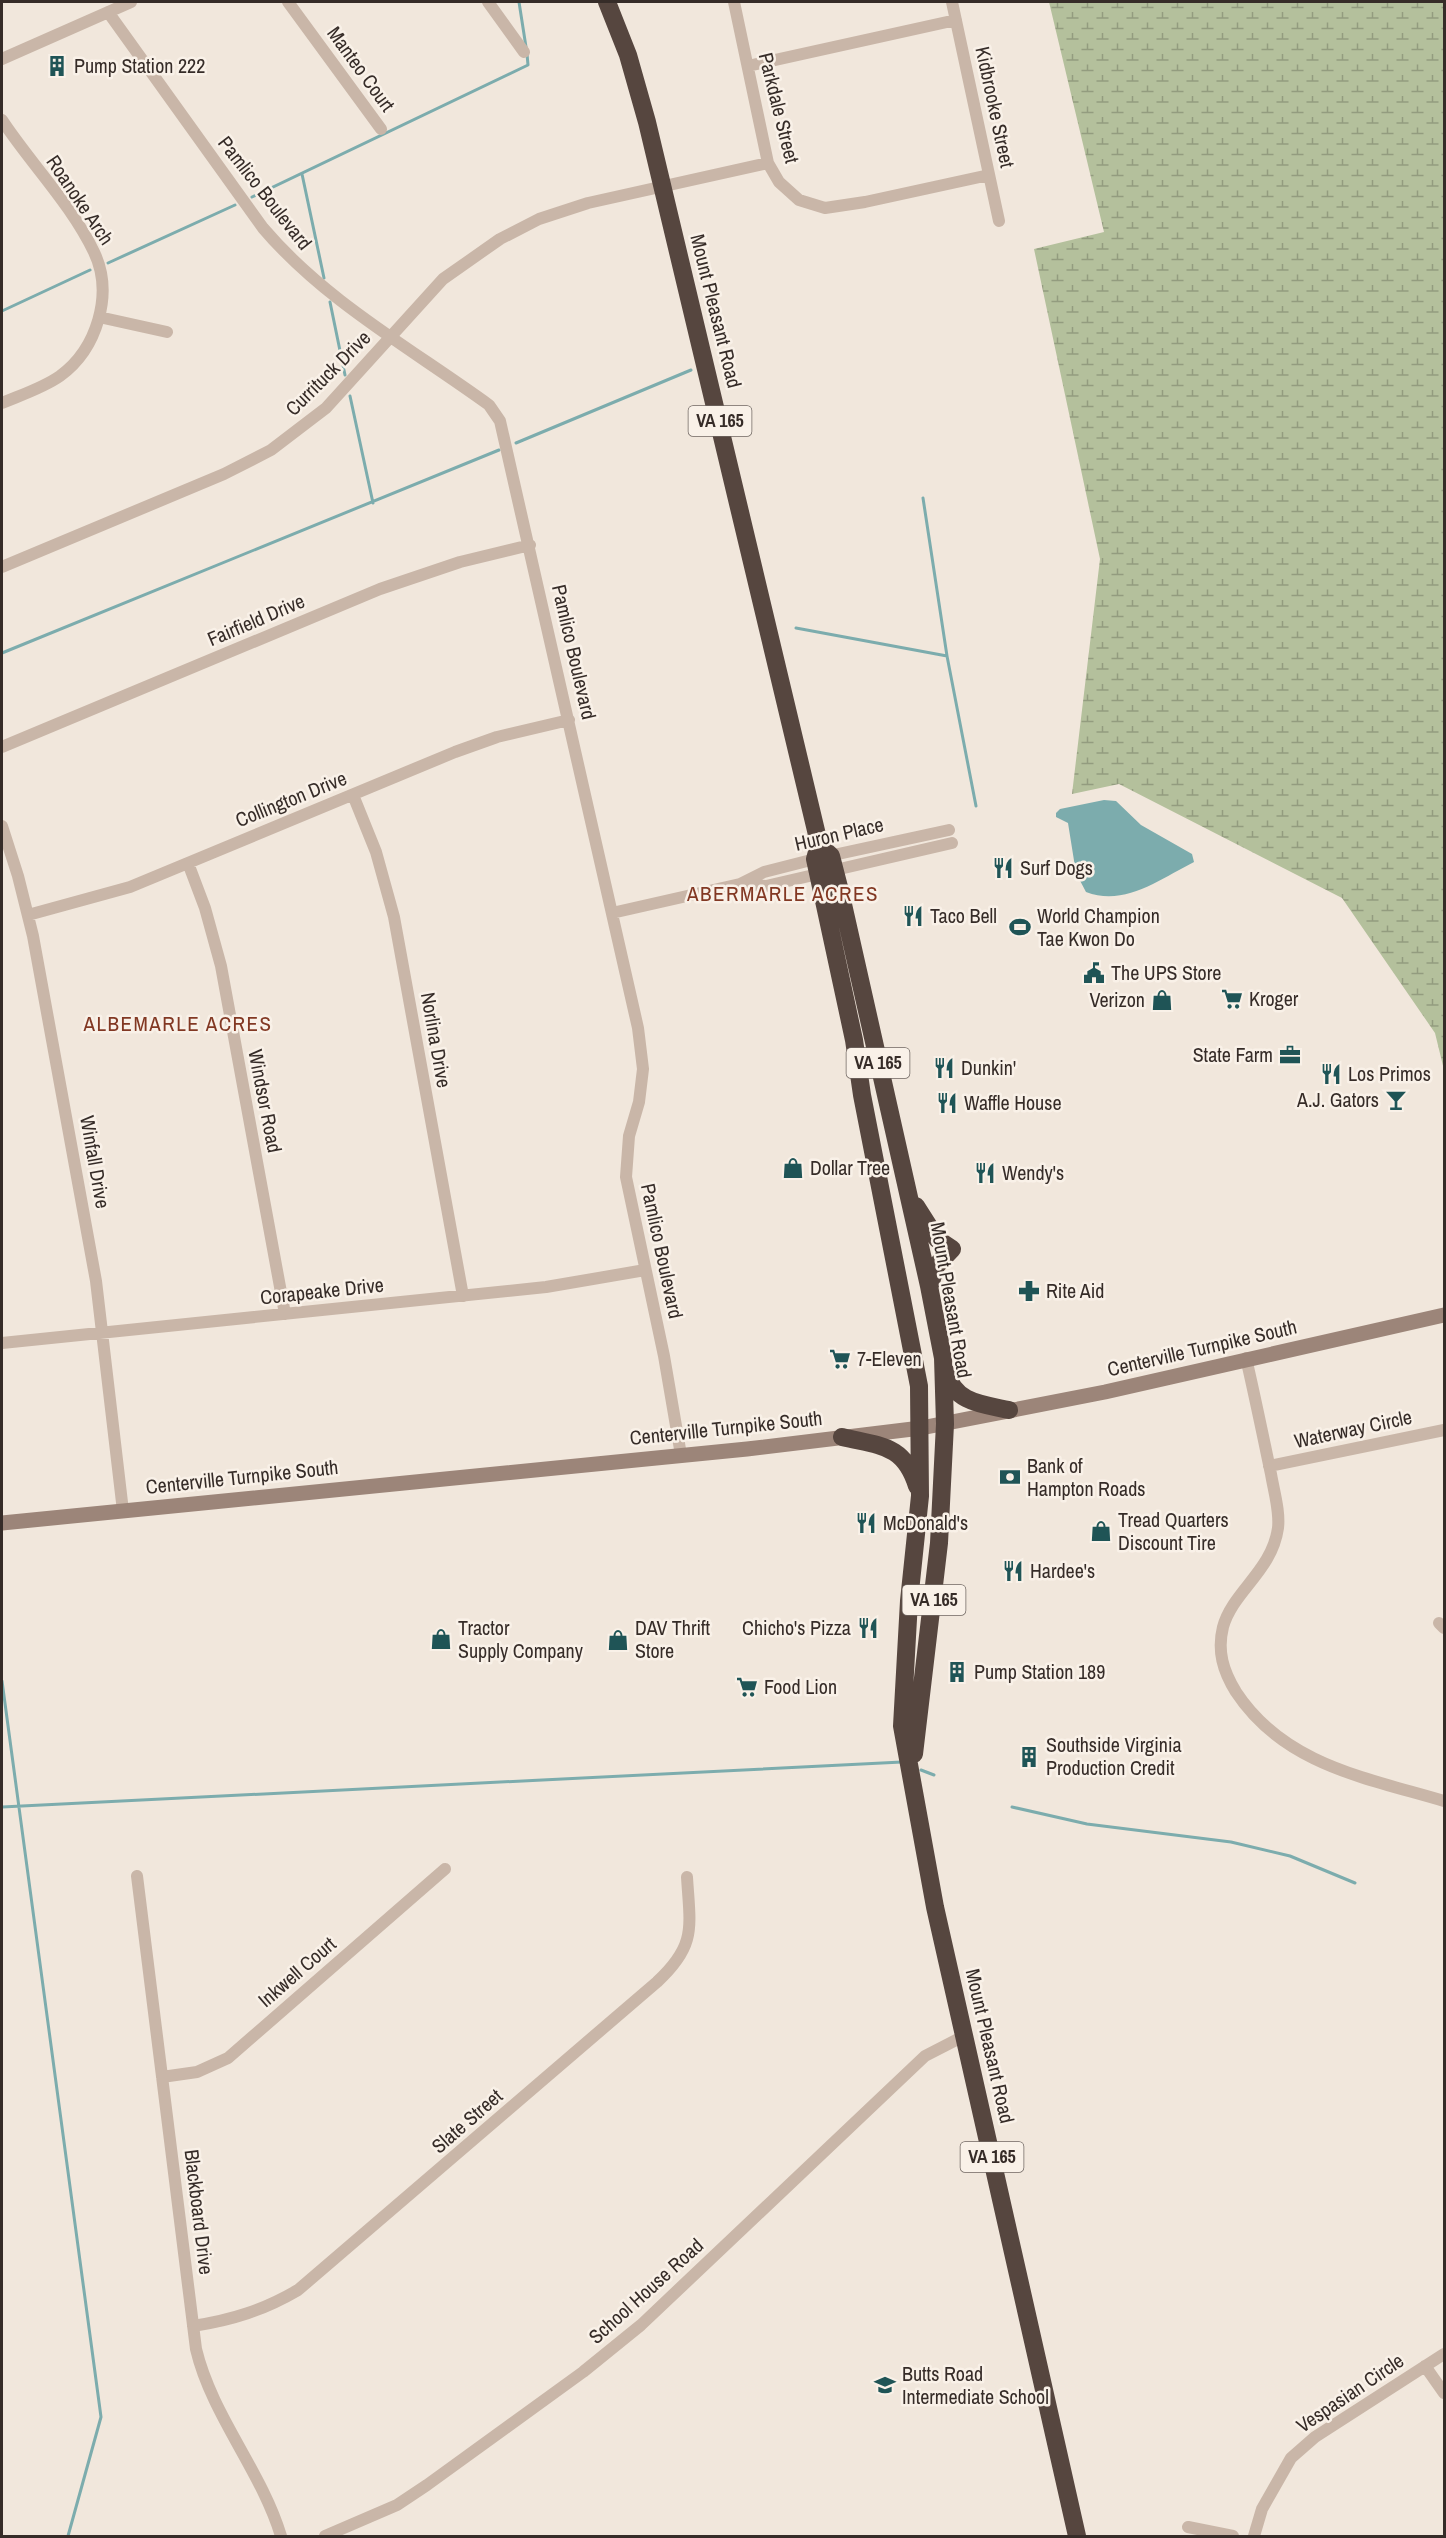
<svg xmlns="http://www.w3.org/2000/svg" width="1446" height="2538" viewBox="0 0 1446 2538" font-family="'Archivo Narrow',sans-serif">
<defs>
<pattern id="wetland-marsh" width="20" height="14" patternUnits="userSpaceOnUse" patternTransform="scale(1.5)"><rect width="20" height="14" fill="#b4c09c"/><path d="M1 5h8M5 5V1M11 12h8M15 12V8" fill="none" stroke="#939c7f"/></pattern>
</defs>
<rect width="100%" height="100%" fill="#f1e7dc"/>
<path fill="url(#wetland-marsh)" d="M1049,2h395v1068l-9,-37 -93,-135 -223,-114 -47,10 28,-235 -66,-310 70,-17z"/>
<path fill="#7cacad" d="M1104,800l12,1 25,24 51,29 2,8c-34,17 -69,45 -108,30l-10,-19 -8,-50 -12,-6v-4l4,-4z"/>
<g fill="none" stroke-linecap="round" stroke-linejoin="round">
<path stroke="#7cacad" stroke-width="3" d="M519,2l7,45
M302,174l22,104
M252,197l276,-132 -1,-11
M108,263l127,-58
M330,302l15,73
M2,311l88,-41
M350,396l23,107
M516,443l175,-73
M923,498l24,158 29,150
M796,628l151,28
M2,653l497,-203
M2,1681l99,736 -33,119
M921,1770l13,5
M2,1807l900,-45
M1012,1807l75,17 144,18 59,14 65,27"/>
<path stroke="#c9b6a8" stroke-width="12" d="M288,2l93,127
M488,2l36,50
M734,2l34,161 11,19 20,18 26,8 40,-6 124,-27
M952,2l47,219
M108,12l155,216c62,73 149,121 226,177l11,16 138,607 5,41 -4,33 -10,34 -3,41 38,179 17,99
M2,59l129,-57
M748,66l208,-46
M2,120c29,44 69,84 92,132 20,42 3,97 -34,124 -17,12 -39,19 -58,27
M99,317l68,15
M2,567l222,-93 47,-24 55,-42 117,-129 57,-40 39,-20 49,-16 180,-40
M2,747l378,-158 80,-27 70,-17
M353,795l23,57 18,65 69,379
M2,826l16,50 15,60 63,345 27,230
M188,863l17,45 16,58 64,348
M742,884l24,2 186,-43
M612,913l128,-29 24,-12 51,-13 134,-29
M28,915l102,-28 325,-135 42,-15 72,-17
M2,1343l544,-56 99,-17
M1246,1358c9,39 17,78 25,116 3,18 9,37 7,54 -6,43 -45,63 -55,99 -6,24 0,44 13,65 48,73 131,86 208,109
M1269,1466l175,-36
M1439,1623l5,5
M137,1876l59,473c16,67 65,121 85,187
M162,2077l35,-5 31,-14 217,-189
M193,2326c39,-6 71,-16 105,-36l359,-308c40,-37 33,-55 30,-105
M1425,2366l19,27
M1188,2527l45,9
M325,2536l72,-31 30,-20 156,-113 58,-47 284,-269 39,-20
M1254,2536l8,-27 29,-51 24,-21 129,-83"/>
<path stroke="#9c8579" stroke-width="15" d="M2,1523l745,-74 174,-21 184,-36 339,-77"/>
<path stroke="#56463f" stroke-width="18" d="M607,2l21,53 19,67 171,717 1,6 -4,14 39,181 8,55 57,291 1,110 -11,105 -7,125 33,181 142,629
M819,845l12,11 9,35 89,395 14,72 2,66 -6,119 -25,211
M916,1206l21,33 15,10 -16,17 -6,19
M946,1372c9,31 35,32 63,38
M842,1437c38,9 62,7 75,49"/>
</g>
<defs>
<symbol id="building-bare" viewBox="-9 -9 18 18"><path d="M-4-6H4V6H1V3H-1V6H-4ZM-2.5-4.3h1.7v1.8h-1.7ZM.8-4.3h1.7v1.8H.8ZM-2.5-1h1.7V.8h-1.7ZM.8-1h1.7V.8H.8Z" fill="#1f5456" stroke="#f9f1e8" stroke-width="2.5" paint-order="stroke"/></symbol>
<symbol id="restaurant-bare" viewBox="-9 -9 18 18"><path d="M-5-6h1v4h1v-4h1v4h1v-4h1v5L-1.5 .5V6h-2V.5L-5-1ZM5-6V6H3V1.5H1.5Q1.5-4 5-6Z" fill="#1f5456" stroke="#f9f1e8" stroke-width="2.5" paint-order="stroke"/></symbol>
<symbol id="stadium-bare" viewBox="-9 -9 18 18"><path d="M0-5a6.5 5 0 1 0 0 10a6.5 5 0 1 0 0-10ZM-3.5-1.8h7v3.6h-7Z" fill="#1f5456" stroke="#f9f1e8" stroke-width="2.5" paint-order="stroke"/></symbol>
<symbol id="civic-bare" viewBox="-9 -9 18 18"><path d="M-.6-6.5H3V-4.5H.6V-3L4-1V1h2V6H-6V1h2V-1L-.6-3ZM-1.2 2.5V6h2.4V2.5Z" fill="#1f5456" stroke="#f9f1e8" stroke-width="2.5" paint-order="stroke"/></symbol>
<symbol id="supermarket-bare" viewBox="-9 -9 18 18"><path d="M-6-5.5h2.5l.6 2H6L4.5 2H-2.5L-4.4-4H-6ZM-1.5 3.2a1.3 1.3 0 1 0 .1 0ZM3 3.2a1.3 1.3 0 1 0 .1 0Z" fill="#1f5456" stroke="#f9f1e8" stroke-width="2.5" paint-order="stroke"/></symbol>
<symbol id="shop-bare" viewBox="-9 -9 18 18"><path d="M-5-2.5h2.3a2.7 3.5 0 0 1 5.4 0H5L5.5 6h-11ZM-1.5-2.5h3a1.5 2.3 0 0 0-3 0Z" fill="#1f5456" stroke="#f9f1e8" stroke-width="2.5" paint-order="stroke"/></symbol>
<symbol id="office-bare" viewBox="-9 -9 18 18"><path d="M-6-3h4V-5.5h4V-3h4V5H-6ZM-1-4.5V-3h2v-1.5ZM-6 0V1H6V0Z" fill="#1f5456" stroke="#f9f1e8" stroke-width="2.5" paint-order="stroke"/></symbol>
<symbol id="bar-bare" viewBox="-9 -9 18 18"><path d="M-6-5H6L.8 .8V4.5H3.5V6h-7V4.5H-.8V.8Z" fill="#1f5456" stroke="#f9f1e8" stroke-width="2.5" paint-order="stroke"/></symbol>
<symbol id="pharmacy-bare" viewBox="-9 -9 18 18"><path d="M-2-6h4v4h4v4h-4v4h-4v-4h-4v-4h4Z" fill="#1f5456" stroke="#f9f1e8" stroke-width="2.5" paint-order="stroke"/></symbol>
<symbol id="bank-bare" viewBox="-9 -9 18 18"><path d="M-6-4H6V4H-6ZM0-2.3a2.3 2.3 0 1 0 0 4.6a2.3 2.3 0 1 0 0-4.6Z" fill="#1f5456" stroke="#f9f1e8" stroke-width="2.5" paint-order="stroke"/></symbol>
<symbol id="school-bare" viewBox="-9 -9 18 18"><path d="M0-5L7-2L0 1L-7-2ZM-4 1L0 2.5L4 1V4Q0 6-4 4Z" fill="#1f5456" stroke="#f9f1e8" stroke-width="2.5" paint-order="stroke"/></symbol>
</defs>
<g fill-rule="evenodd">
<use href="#building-bare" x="42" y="51" width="30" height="30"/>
<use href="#restaurant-bare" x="988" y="853" width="30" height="30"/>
<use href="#restaurant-bare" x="898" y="901" width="30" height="30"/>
<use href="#stadium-bare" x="1005" y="912" width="30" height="30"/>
<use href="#civic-bare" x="1079" y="958" width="30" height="30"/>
<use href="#supermarket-bare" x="1217" y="984" width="30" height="30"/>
<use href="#shop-bare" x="1147" y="985" width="30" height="30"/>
<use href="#office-bare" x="1275" y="1040" width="30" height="30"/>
<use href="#restaurant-bare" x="929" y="1053" width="30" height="30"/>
<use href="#restaurant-bare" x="1316" y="1059" width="30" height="30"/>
<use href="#bar-bare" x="1381" y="1085" width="30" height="30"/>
<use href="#restaurant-bare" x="932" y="1088" width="30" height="30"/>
<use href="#shop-bare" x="778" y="1153" width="30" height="30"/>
<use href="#restaurant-bare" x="970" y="1158" width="30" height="30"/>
<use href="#pharmacy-bare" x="1014" y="1276" width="30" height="30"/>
<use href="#supermarket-bare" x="825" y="1344" width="30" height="30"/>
<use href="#bank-bare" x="995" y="1462" width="30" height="30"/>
<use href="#restaurant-bare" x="851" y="1508" width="30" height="30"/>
<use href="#shop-bare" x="1086" y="1516" width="30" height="30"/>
<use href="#restaurant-bare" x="998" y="1556" width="30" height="30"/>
<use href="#restaurant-bare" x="853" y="1613" width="30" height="30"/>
<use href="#shop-bare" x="426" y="1624" width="30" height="30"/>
<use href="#shop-bare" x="603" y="1625" width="30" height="30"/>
<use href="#building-bare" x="942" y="1657" width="30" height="30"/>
<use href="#supermarket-bare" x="732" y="1672" width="30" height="30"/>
<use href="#building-bare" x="1014" y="1742" width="30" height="30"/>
<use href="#school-bare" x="870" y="2370" width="30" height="30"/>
</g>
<g text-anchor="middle" stroke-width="5" stroke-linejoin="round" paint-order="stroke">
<g fill="#f9f1e8" stroke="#706762" stroke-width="1.5">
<rect x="688.5" y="406" width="63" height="30" rx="4.5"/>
<rect x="846.5" y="1048" width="63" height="30" rx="4.5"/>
<rect x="902.5" y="1585" width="63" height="30" rx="4.5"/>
<rect x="960.5" y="2142" width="63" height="30" rx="4.5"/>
</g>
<g font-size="18" font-weight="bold" fill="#362c28">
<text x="720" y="427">VA 165</text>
<text x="878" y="1069">VA 165</text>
<text x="934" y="1606">VA 165</text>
<text x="992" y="2163">VA 165</text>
</g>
<g font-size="20" fill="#362c28" stroke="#f9f1e8" text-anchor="start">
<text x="74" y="73">Pump Station 222</text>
<text x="1020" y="875">Surf Dogs</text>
<text x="930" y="923">Taco Bell</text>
<text x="1037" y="923">World Champion<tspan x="1037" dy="23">Tae Kwon Do</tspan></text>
<text x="1111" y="980">The UPS Store</text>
<text x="1249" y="1006">Kroger</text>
<text x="1145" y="1007" text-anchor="end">Verizon</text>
<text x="1273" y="1062" text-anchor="end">State Farm</text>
<text x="961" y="1075">Dunkin'</text>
<text x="1348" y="1081">Los Primos</text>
<text x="1379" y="1107" text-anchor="end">A.J. Gators</text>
<text x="964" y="1110">Waffle House</text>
<text x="810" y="1175">Dollar Tree</text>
<text x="1002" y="1180">Wendy's</text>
<text x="1046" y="1298">Rite Aid</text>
<text x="857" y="1366">7-Eleven</text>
<text x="1027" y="1473">Bank of<tspan x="1027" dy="23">Hampton Roads</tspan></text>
<text x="1118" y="1527">Tread Quarters<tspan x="1118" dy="23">Discount Tire</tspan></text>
<text x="883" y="1530">McDonald's</text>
<text x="1030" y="1578">Hardee's</text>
<text x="458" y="1635">Tractor<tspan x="458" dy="23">Supply Company</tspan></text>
<text x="635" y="1635">DAV Thrift<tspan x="635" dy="23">Store</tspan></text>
<text x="851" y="1635" text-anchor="end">Chicho's Pizza</text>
<text x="974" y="1679">Pump Station 189</text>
<text x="764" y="1694">Food Lion</text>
<text x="1046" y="1752">Southside Virginia<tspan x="1046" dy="23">Production Credit</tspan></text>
<text x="902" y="2381">Butts Road<tspan x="902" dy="23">Intermediate School</tspan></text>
</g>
<g font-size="20" fill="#362c28" stroke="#f9f1e8">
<text transform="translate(361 69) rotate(54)" y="7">Manteo Court</text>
<text transform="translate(995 107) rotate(78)" y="7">Kidbrooke Street</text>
<text transform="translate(779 108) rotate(76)" y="7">Parkdale Street</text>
<text transform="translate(265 193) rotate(52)" y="7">Pamlico Boulevard</text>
<text transform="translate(80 200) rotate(56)" y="7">Roanoke Arch</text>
<text transform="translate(716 311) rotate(76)" y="7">Mount Pleasant Road</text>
<text transform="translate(328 373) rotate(-45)" y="7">Currituck Drive</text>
<text transform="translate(256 620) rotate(-23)" y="7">Fairfield Drive</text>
<text transform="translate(574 652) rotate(77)" y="7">Pamlico Boulevard</text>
<text transform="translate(291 799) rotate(-22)" y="7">Collington Drive</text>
<text transform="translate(839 834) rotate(-13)" y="7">Huron Place</text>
<text transform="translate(436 1040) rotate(80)" y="7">Norlina Drive</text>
<text transform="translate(265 1101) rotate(79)" y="7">Windsor Road</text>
<text transform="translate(95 1162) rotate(80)" y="7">Winfall Drive</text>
<text transform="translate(662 1251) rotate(78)" y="7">Pamlico Boulevard</text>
<text transform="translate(322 1291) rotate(-6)" y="7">Corapeake Drive</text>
<text transform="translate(951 1300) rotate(80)" y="7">Mount Pleasant Road</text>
<text transform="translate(1202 1348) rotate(-13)" y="7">Centerville Turnpike South</text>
<text transform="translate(726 1428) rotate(-6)" y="7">Centerville Turnpike South</text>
<text transform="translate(1353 1429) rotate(-12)" y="7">Waterway Circle</text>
<text transform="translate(242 1477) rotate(-6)" y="7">Centerville Turnpike South</text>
<text transform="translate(297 1972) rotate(-41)" y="7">Inkwell Court</text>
<text transform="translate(990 2046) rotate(77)" y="7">Mount Pleasant Road</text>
<text transform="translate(467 2121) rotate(-41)" y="7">Slate Street</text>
<text transform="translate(199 2212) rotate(83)" y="7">Blackboard Drive</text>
<text transform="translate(646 2291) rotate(-42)" y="7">School House Road</text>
<text transform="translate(1350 2393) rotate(-34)" y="7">Vespasian Circle</text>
</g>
<g font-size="21" letter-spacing="1.5" fill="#823823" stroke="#f9f1e8">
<text x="783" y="901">ABERMARLE ACRES</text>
<text x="178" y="1031">ALBEMARLE ACRES</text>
</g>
</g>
<rect width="1446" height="2538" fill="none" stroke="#362c28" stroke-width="6"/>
</svg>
